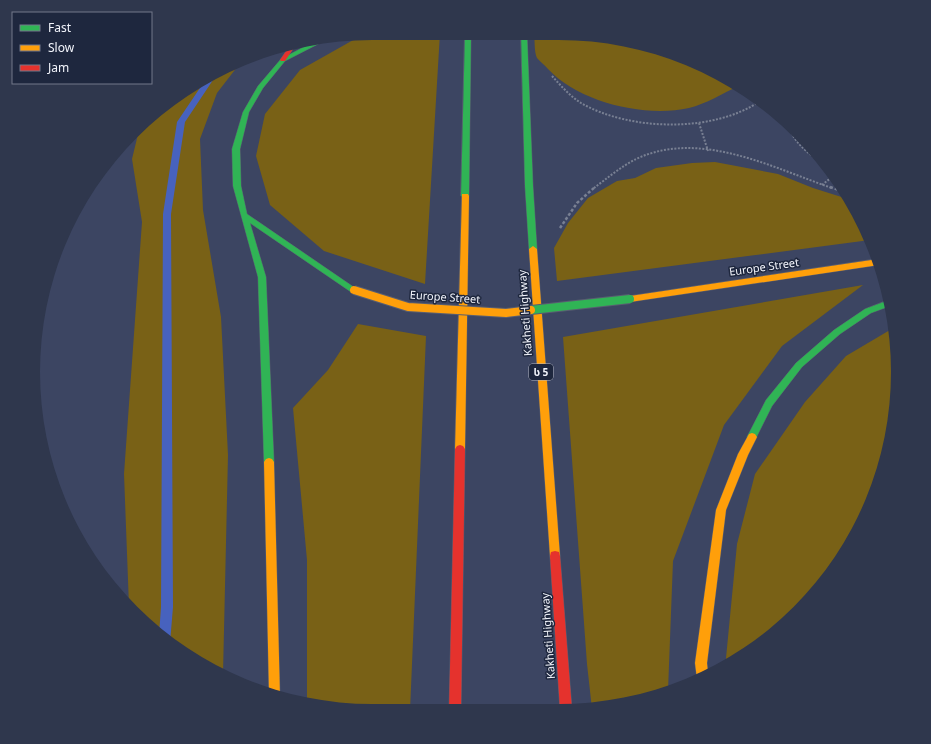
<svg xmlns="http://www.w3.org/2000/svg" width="931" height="744" viewBox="0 0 931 744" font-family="Georgia,'Noto Sans Georgian',serif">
<rect width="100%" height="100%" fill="#3c4562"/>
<path fill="#796116" d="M375,33h65l-15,251 -101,-33 -54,-46 -14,-49 9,-42 35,-44 55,-31z
M534,34h47l87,17 61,28 10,7c-16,7 -33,18 -50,22 -45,10 -110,-6 -141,-39 -3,-4 -8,-7 -11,-11 -3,-6 -2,-18 -3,-24z
M241,62l-24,31 -17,46 3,71 18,107 7,138 -5,219 -57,-33 -37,-35 -5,-132 18,-252 -10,-63 8,-33 63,-48z
M715,162l63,12 35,14 38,12 19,40 -313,41 -3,-33 14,-25 20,-25 29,-17 18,-3 21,-10 36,-5z
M863,285l-81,61 -58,79 -51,136 -5,130 -21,8 -55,10 -5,-45 -24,-327z
M358,324l68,12 -16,375h-38l-65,-6v-145l-14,-152 35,-38z
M895,327l2,67 -11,66 -23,62 -35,57 -46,48 -56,40v-9l11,-114 18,-70 50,-72 41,-46z"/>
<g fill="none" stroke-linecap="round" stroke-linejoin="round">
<path fill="#4762be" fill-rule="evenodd" d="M216,73l1,1 -32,48 -14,92 2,393 -3,36 -11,-8 2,-28 2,-393 14,-92 31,-46z"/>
<defs>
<path id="fast" d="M465,33h6l-2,163 -4,2 -4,-2z
M521,34h6l6,152 4,63 -4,3 -4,-3 -4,-63z
M324,39v2l-39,20 -22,27 -14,24 -9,37 1,37 6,28 111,76 -1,2h-6l-101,-69 16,54 8,185 -2,3 -3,1 -3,-1 -2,-3 -6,-185 -25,-91 -1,-37 11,-37 15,-26 23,-27 36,-19z
M889,300l1,6 -19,7 -31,21 -38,33 -30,39 -17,34 -3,1 -3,-1 -2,-3 19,-37 30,-37 38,-33 31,-21z"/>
<path id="slow" d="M462,194h6l1,2 -4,253 -2,3 -3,1 -3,-1 -2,-3z
M533,246l4,3 23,307 -1,4 -4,1 -4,-1 -1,-4 -21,-307z
M878,259l2,5 -1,1 -249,37 -4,-3 4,-3z
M752,433l3,1 2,3 -9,18 -22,55 -19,153 1,11 -11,5 -2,-16 21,-153 22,-56 11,-20z
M269,458l3,1 2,3 6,235 -11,-4 -5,-231 2,-3z"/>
<path id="jam" d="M297,43l-12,18h-4l-1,-1 11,-16z
M460,445l3,1 2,3 -4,262h-12l6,-262 2,-3z
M555,551l4,1 1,4 12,154h-12l-10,-154 1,-4z"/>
</defs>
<use href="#fast" stroke="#585e71" stroke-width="1"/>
<use href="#slow" stroke="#585e71" stroke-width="1"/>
<use href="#jam" stroke="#585e71" stroke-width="1"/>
<path stroke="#798093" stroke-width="2" stroke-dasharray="2 1.5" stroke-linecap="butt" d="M552,76c9,10 18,20 29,27 48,28 133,30 179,-2
M699,123l9,28
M788,123c4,17 16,27 30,37
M822,185l10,-8
M594,188c12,-9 28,-22 42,-29 64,-30 137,9 196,29"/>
<path stroke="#798093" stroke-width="2.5" stroke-dasharray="3 2" stroke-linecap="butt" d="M830,187l14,5
M560,228l17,-25 18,-16"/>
<use href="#fast" fill="#30b455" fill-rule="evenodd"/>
<use href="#slow" fill="#ff9f0a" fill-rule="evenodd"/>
<use href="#jam" fill="#e5322d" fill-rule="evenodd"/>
<defs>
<path id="fast-bridge" d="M531,310l99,-11"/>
<path id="slow-bridge" d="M354,290l54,17 98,6 25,-3"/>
</defs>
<use href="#fast-bridge" stroke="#585e71" stroke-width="10" stroke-linecap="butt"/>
<use href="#slow-bridge" stroke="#585e71" stroke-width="10" stroke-linecap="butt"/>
<use href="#fast-bridge" stroke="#30b455" stroke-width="8"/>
<use href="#slow-bridge" stroke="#ff9f0a" stroke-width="8"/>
</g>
<g text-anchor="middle" stroke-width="3" stroke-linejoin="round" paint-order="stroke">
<rect fill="#1e273e" stroke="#b2b6c2" stroke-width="1" x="529" y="364" width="24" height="16" rx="3"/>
<g font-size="10" font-weight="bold" fill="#f2f4fb">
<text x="541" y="376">ს 5</text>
</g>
<g font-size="11" fill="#f2f4fb" stroke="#1e273e">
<text transform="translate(764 267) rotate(-8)" y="4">Europe Street</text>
<text transform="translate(445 297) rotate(4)" y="4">Europe Street</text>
<text transform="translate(525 313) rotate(-94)" y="4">Kakheti Highway</text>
<text transform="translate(548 636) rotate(-94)" y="4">Kakheti Highway</text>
</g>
</g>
<path d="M0 0H931V744H0ZM372 40H559A332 332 0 0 1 891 372V372A332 332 0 0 1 559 704H372A332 332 0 0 1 40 372V372A332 332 0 0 1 372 40Z" fill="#2f374d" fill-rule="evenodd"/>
<rect x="12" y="12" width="140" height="72" fill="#1e273e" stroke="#73798a"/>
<rect x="20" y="25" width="20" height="6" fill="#30b455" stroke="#73798a"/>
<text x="48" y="32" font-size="12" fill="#f2f4fb">Fast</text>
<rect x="20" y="45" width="20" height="6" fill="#ff9f0a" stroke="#73798a"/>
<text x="48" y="52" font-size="12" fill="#f2f4fb">Slow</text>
<rect x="20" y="65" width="20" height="6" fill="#e5322d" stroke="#73798a"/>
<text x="48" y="72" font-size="12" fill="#f2f4fb">Jam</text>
</svg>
